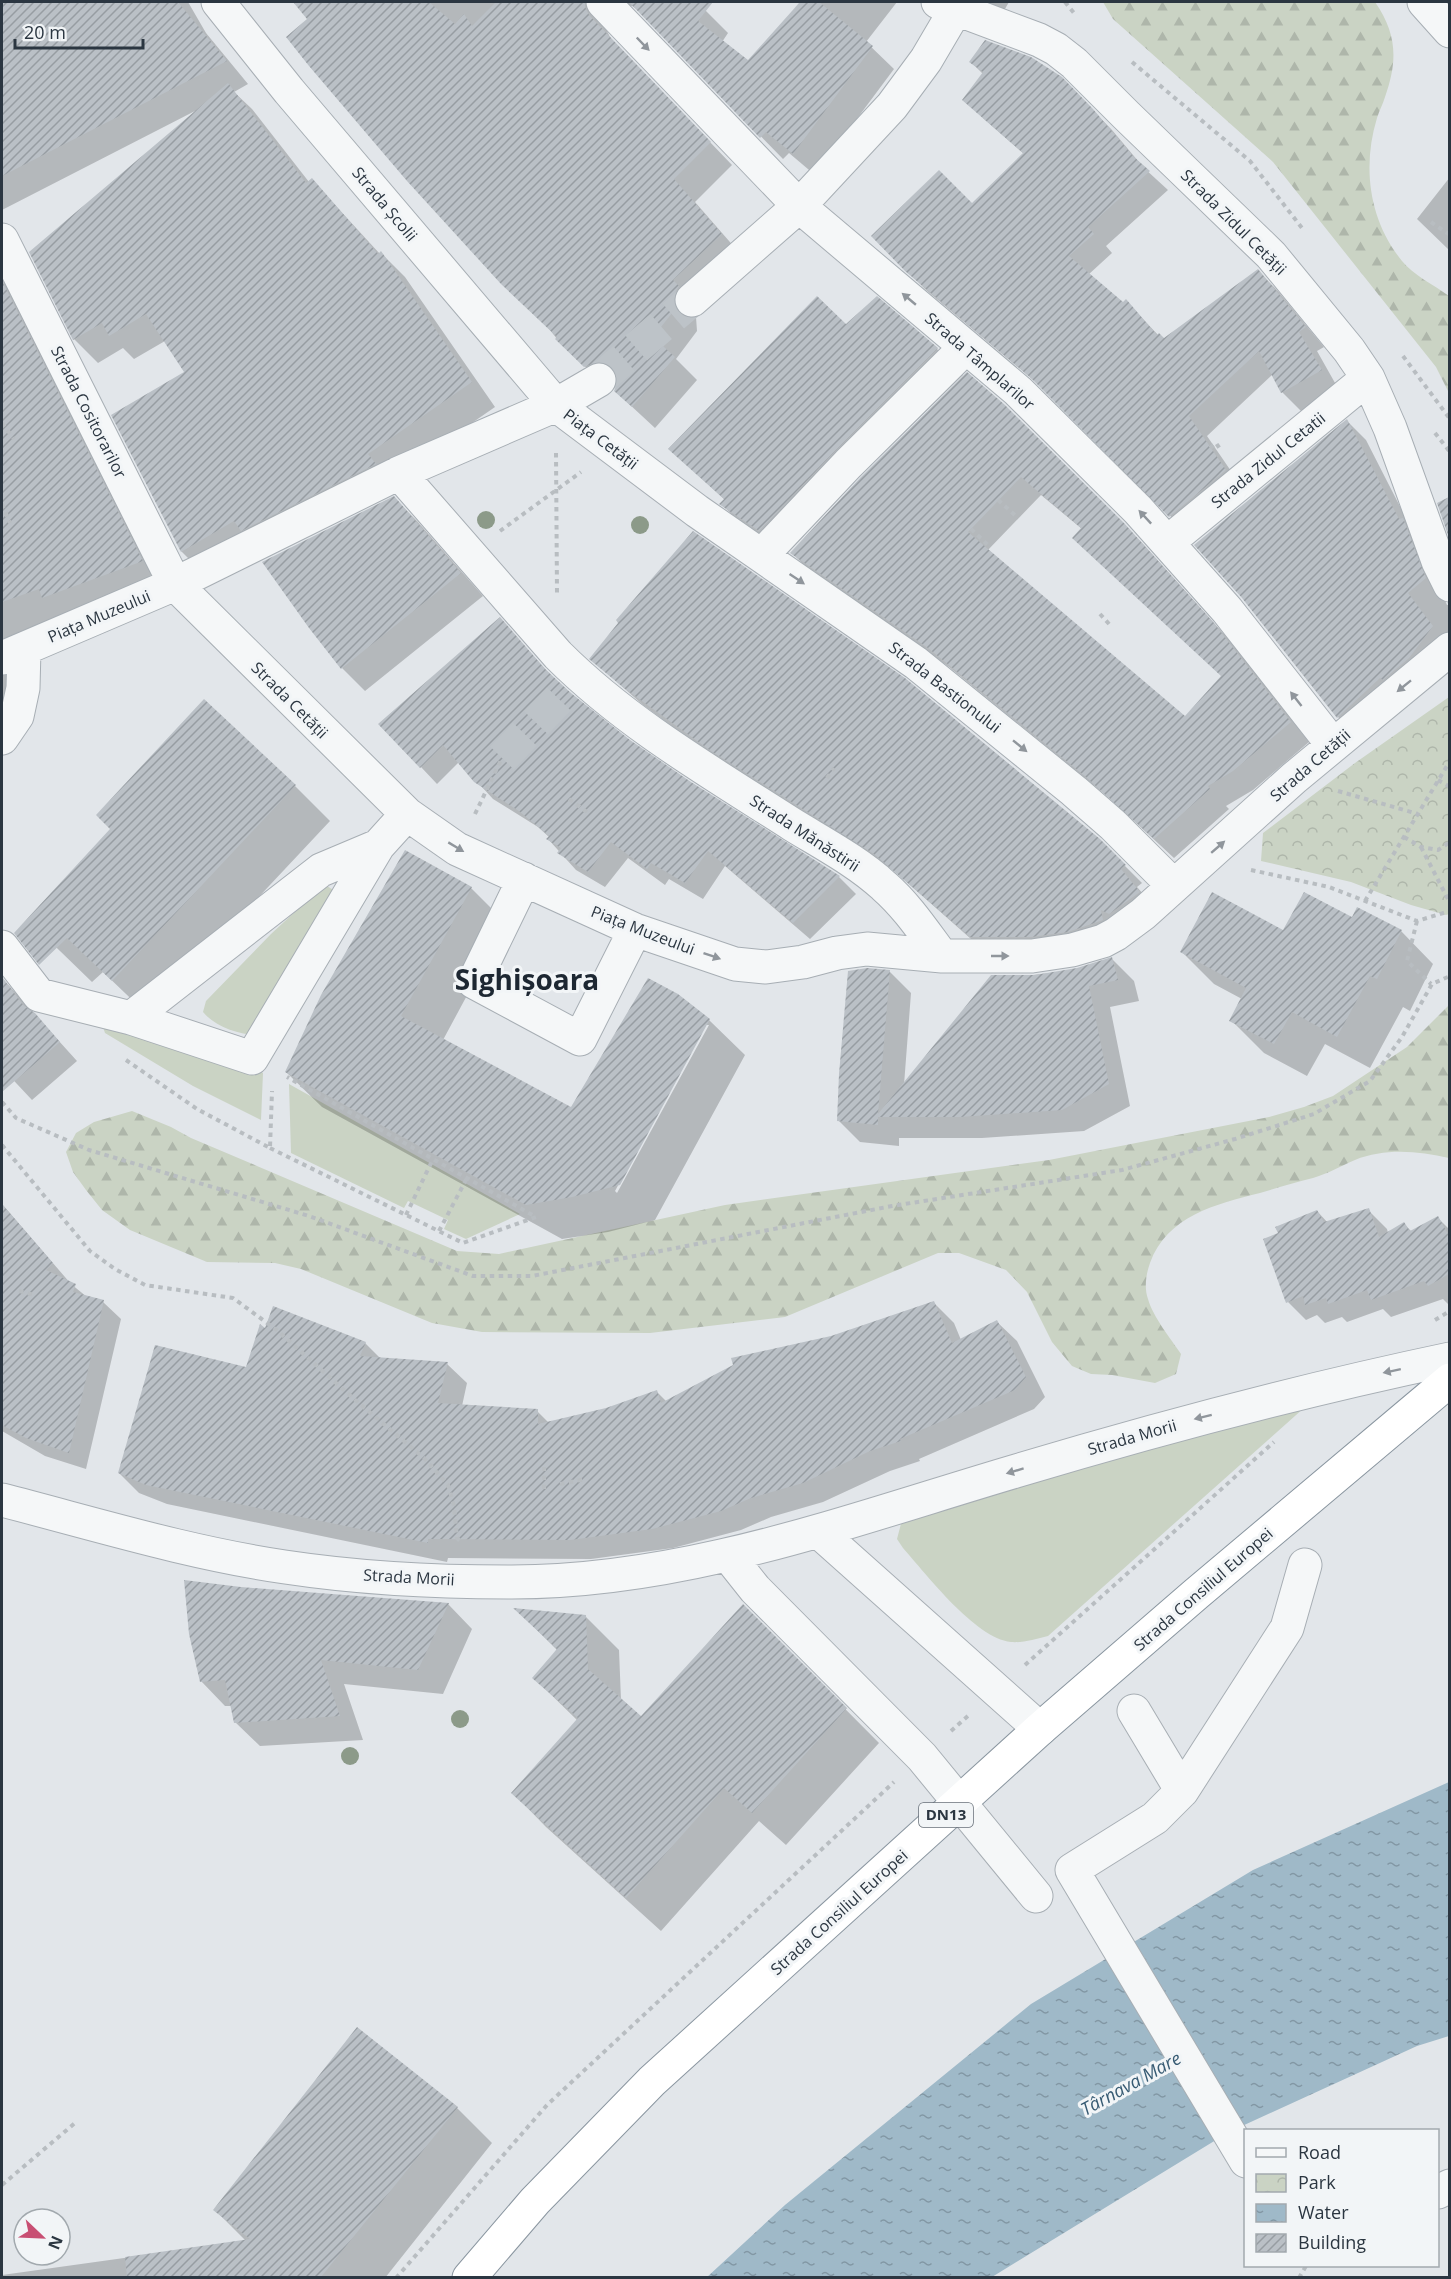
<svg xmlns="http://www.w3.org/2000/svg" width="1451" height="2279" viewBox="0 0 1451 2279" font-family="'Open Sans',sans-serif">
<defs>
<pattern id="forest-firs" width="22" height="20" patternUnits="userSpaceOnUse" patternTransform="scale(1.5)"><rect width="22" height="20" fill="#cad3c4"/><path d="M5 1l3.5 6h-7zM16 11l3.5 6h-7z" fill="#aeb6aa"/></pattern>
<pattern id="park-crowns" width="20" height="18" patternUnits="userSpaceOnUse" patternTransform="scale(1.5)"><rect width="20" height="18" fill="#cad3c4"/><path d="M2 6a3 3 0 1 1 6 0M12 15a3 3 0 1 1 6 0" fill="none" stroke="#aeb6aa"/></pattern>
<pattern id="water-ripples" width="26" height="14" patternUnits="userSpaceOnUse" patternTransform="scale(1.5)"><rect width="26" height="14" fill="#9fb9c8"/><path d="M2 4q2-2 4 0t4 0M15 11q2-2 4 0t4 0" fill="none" stroke="#8297a4"/></pattern>
<pattern id="building-hatch" width="6" height="6" patternUnits="userSpaceOnUse" patternTransform="scale(1.5)"><rect width="6" height="6" fill="#bac0c6"/><path d="M-1 1l2-2M0 6l6-6M5 7l2-2" fill="none" stroke="#979da2"/></pattern>
</defs>
<rect width="100%" height="100%" fill="#e2e6ea"/>
<path fill="#cad3c4" d="M322,883l13,8 -78,144c-18,0 -43,-9 -54,-23l3,-11 65,-67 41,-38z
M101,1021l97,24 65,28 -2,47 -68,-34 -88,-53z
M289,1084l231,130 -54,25 -22,-10 4,-9 -40,-19 -4,7 -113,-55z
M1314,1399l-266,237c-12,3 -25,7 -37,6 -36,-4 -84,-67 -108,-94l-6,-9 5,-19z"/>
<path fill="url(#forest-firs)" d="M1103,2h272c22,32 23,58 10,95 -2,7 -6,14 -8,21 -15,49 -8,102 25,143 11,14 32,24 47,35v97l-13,-26 -163,-205 -160,-143z
M1449,1005v153c-31,-7 -64,-10 -94,2 -14,6 -28,14 -42,18 -18,4 -35,10 -53,15 -44,11 -93,23 -110,70 -4,11 -6,25 -2,36 5,18 23,40 33,55l-5,20 -21,9 -43,-8 -21,-1 -19,-8 -20,-24 -25,-50 -21,-22 -47,-17h-21l-153,64 -135,16 -168,-1 -50,-9 -131,-54 -26,-6 -68,-1 -77,-32 -28,-20 -16,-20 -13,-18 -7,-20 10,-19 18,-11 38,-11 39,16 20,11 266,113 42,3 226,-49 324,-45 220,-43 35,-10 29,-11 74,-49z"/>
<path fill="url(#park-crowns)" d="M1449,697v217l-3,1 -35,-10 -60,-23 -90,-21 2,-28 92,-70z"/>
<path fill="url(#water-ripples)" d="M1449,1782v254l-32,10 -188,86 -237,145 -286,1 79,-73 246,-201 222,-134z"/>
<path fill="#0003" fill-rule="evenodd" d="M2,2h186l18,31 42,51 -14,8 18,17 57,73 3,-2 68,74 1,-1 24,24 90,130 -104,72 -185,97 -24,-24 -69,-137 74,-42 -22,-32 -31,18 -11,-11 -25,15 -24,-24 121,-228 -193,99z
M295,2h411l4,3 -5,5 23,23 -6,9 26,20 53,-60h96l-31,40 28,27 -79,106 -26,-22 -6,6 -145,-149 -6,-4 -10,-1 -15,15 -1,9 5,10 121,126 -37,37 48,55 -47,60 1,14 -21,28 21,21 -42,48 -40,-37 3,-6 -11,3 -50,-49z
M978,2h31l-7,12z
M971,62l90,16 51,52 32,38 24,22 -62,56 6,7 -24,22 35,29 3,-3 33,35 5,4 94,-69 19,19 47,57 -7,4 22,39 -38,21 -19,-19 -9,-18 -66,62 37,54 -55,45 -138,-140 -125,-105 -53,-54 99,-31 52,-51 -41,-36v-44z
M1450,177v74l-33,-32z
M2,250l162,334 -155,86 -3,9 1,9 12,15 -17,3v-240l28,-19 -28,-38z
M877,298l60,51 26,26 -103,101 -75,80 -38,-27 -26,-25 4,-4 -55,-51 176,-123z
M1004,406l139,138 89,99 77,99 -56,48 -27,16 3,3 -55,49 -67,-62 -158,-129 -138,-95 -19,-19zM1041,495l41,34 140,147 -37,42 -198,-167z
M1347,421l19,19 46,90 35,75h3v43l-93,88 -19,-19 -95,-120z
M394,498l23,23 66,75 -118,95 -23,-23z
M500,619l56,62 73,60 61,42 149,94 17,17 -46,45 -85,-73 -22,33 -34,-20 -4,6 -37,-27 -23,29 -29,-17 -28,-31 1,-2 -11,-10 -45,-28 -34,-37 -22,22 -16,-17z
M591,659l508,181 43,43 -5,4 19,22 -29,21 -139,24 -95,-84 -193,-123 -57,-42z
M295,786l35,35 -182,194 -45,-43 -11,10 -64,-62z
M471,888l35,35 -63,117 128,68 138,-88 36,35 -90,165 -47,12 -46,7 -240,-132 -36,-35zM706,1025h3l-92,168 -2,-2z
M1353,919l48,12 32,33 -23,47 -7,-4 -33,61 -45,-24 -18,32 -43,-23 -33,-33 11,-21 -28,-15 -32,-32z
M1112,959l22,22 5,20 -29,6 20,99 -46,25 -102,7h-83v8l-39,-4 -22,-22 51,-149 22,22 -7,92 111,-108 60,-7z
M2,978l75,83 -45,39 -30,-32z
M2,1204l69,80 16,13 16,5 18,17 -35,150 -41,-13 -43,-25v-92l6,-12 -6,4z
M1368,1210l19,19 1,4 16,-9 8,8 26,-14 12,12v73l-2,1 -5,-5 -52,18 -8,-8 -36,13 -5,-5 -17,6 -8,-8 -11,5 -18,-18 -7,-68 36,-23 11,12z
M934,1303l20,20 7,17 36,-18 20,19 28,56 -11,12 -115,50 1,2 -30,10 -67,31 -52,15 -30,13 -68,18 -82,11 -143,-1 -1,4 -280,-58 -28,-11 -20,-20 128,-104 18,-38 100,12 16,16 66,5 20,19 -5,23 75,5 12,12 58,-13 50,-18 10,10 165,-64z
M241,1589l207,15 24,25 -29,65 -99,-10 19,56 -103,6 -25,-24 -3,-16h-7l-24,-25z
M743,1606l136,137 -93,102 -27,-24 -98,110 -115,-104 -33,-34 65,-72 -44,-43 24,-27 -41,-41 68,6 34,34 2,50 20,19z
M457,2108l35,35 -107,135h-383v-3l244,-34 -31,-31z"/>
<path fill="url(#building-hatch)" fill-rule="evenodd" d="M2,2h176l49,59 -225,115z
M293,2h136l26,22 9,-10 8,12 24,-24h89v5l4,8 122,127 -37,37 48,55 -49,46 6,6 -5,9 2,13 -23,29 22,20 -43,50 -18,-16 4,-10 -3,-11 -7,-6 -8,-3 -16,6 -29,-28 2,-2 -56,-53 -94,-103 -98,-115 -23,-29 21,-18z
M629,2h84l-15,19 50,39 52,-58h19l54,44 -80,108 -27,-22 -6,6z
M985,40l46,17 31,20 31,32 41,48 16,14 -62,56 6,7 -25,22 54,46 3,-3 31,36 2,-2 5,5 94,-69 48,58 -7,5 23,38 -41,23 -22,-42 -70,65 37,54 -57,47 -138,-139 -126,-107 -34,-35 68,-66 33,33 51,-50 -61,-53 21,-28 -14,-10z
M228,83l78,100 6,-5 66,76 3,-3 91,131 -104,72 8,10 -135,67 -7,-10 -53,31 -70,-137 73,-43 -38,-58 -37,22 -7,-13 -29,17 -44,-88z
M2,281l141,280 -101,37 -3,-9 -37,13z
M817,296l29,28 31,-28 61,52 -103,103 -76,80 -40,-27 5,-5 -56,-50z
M967,372l38,33 119,118 89,99 78,100 -58,49 -25,15 2,3 -56,50 -68,-62 -158,-129 -138,-95 71,-76zM1021,477l60,51 -9,10 149,138 -36,40 -217,-184z
M1347,419l52,100 4,-1 23,60 -18,15 25,33 -24,32 -26,22 -3,-2 -43,40 -95,-120 -48,-53z
M394,496l67,77 -120,96 -32,-41 -47,-66z
M1449,497v41l-12,-35z
M693,531l212,147 195,161 26,26 -5,4 19,23 -31,22 -8,-4 2,10 -35,12 -37,5h-61l-96,-83 -163,-103 -87,-63 -35,-29 29,-36 -2,-3z
M500,617l45,52 27,25 58,46 61,42 149,94 -47,47 -85,-72 -23,32 -34,-20 -4,6 -36,-27 -23,30 -31,-19 4,-5 -15,-9 3,-3 -30,-25 -45,-29 -31,-37 -23,23 -42,-44z
M204,699l92,86 -184,196 -45,-43 -28,27 -25,-32 96,-104 -14,-14z
M405,850l67,37 -71,129 170,91 77,-129 30,16 32,25 -90,166 -48,12 -46,8 -241,-133 36,-77z
M1212,892l71,38 21,-38 48,25 5,-10 45,23 -25,49 -7,-3 -33,61 -45,-25 -18,32 -45,-23 17,-33 -66,-36z
M1112,957l6,23 -29,6 20,98 -47,26 -103,7h-81v8l-41,-4 2,-47 9,-103 19,-3 23,2 -12,144 113,-139h44l42,-7z
M2,977l22,29 11,7 25,29 -58,50z
M2,1204l51,59 -7,7 30,14 -3,8 31,8 -35,153 -43,-15 -24,-13z
M1369,1208l10,29 25,-15 6,9 28,-15 11,20v38l-21,12 -4,-5 -53,19 -4,-10 -39,14 -2,-6 -21,7 -2,-9 -17,7 -23,-64 15,-6 -3,-6 42,-17 7,12z
M934,1301l18,42 45,-23 29,57 -11,13 -115,49 1,2 -31,10 -67,32 -52,15 -30,13 -69,18 -82,11 -142,-1v4l-282,-58 -28,-12 37,-128 91,22 14,-43 5,4 8,-22 93,36 -6,14 88,6 -10,41 100,6v15l68,-16 51,-18 4,13 72,-38 -2,-7 100,-22z
M184,1580l57,7 208,16 -31,67 -97,-10 19,56 -106,7 -9,-43 -25,2 -11,-48z
M743,1604l104,104 -95,105 -28,-25 -98,110 -115,-105 67,-75 -46,-40 25,-29 -44,-41 73,7 2,54 53,47z
M357,2027l101,80 -137,170h-194l-2,-20 125,-18 -37,-29z"/>
<g fill="none" stroke-linecap="round" stroke-linejoin="round">
<path stroke="#bdc3c8" stroke-width="33" stroke-dasharray="33 16" stroke-linecap="butt" d="M599,380l93,-80
M502,758l78,-81"/>
<defs>
<path id="minor" d="M218,2l71,89 267,314 141,106 219,152 158,128 39,34 61,61
M603,2l196,204 219,185 120,119 89,100 106,135
M938,2l101,38 17,9 18,14 52,52 145,140 78,95 19,28 22,50 48,133 12,24
M1424,2l26,29
M2,240l173,344 232,230 50,35 178,81 100,34 31,3 37,-5 34,-9 30,-4 75,7h90l40,-6 31,-9 13,-7 27,-20 151,-136 156,-129
M692,300l107,-94 93,-100 34,-46 30,-51 2,-7
M399,473l159,182c68,68 154,118 235,170 31,19 65,37 91,61 23,20 40,46 58,70
M1168,542l200,-164
M762,555l86,-91 118,-117
M2,658l173,-74 224,-111 157,-68 43,-25
M2,738l15,-22 6,-28 1,-39
M524,879l-50,103 106,57 55,-109
M2,947l37,48 92,23 190,-148 57,-24 29,-32
M131,1018l121,40 126,-212
M2,1500c93,24 187,53 283,67 73,11 149,15 223,15 176,1 342,-62 508,-111 143,-43 287,-81 434,-112
M819,1532l221,197
M728,1555l27,34 167,168 114,139
M1134,1711l48,80
M1246,2161l-174,-291 83,-52 27,-27 105,-163 18,-63
M1438,2192l12,-6"/>
<path id="highway" d="M469,2278l66,-77 117,-120 388,-352 156,-135 254,-214"/>
</defs>
<use href="#minor" stroke="#a7aeb4" stroke-width="35"/>
<use href="#highway" stroke="#8a96a0" stroke-width="35"/>
<path stroke="#b8bdc1" stroke-width="4" stroke-dasharray="4.5 4.5" stroke-linecap="butt" d="M1065,2l9,11
M1132,62l118,99 52,67
M1431,222l19,13
M1403,356l47,63
M2,423l12,16
M1435,433l15,19
M1210,448l6,-5 4,6
M556,453l1,140
M998,500l18,16
M2,504l8,19
M971,529l17,16
M500,531l81,-59
M1100,614l10,11
M827,778l7,-10
M1438,780l12,7
M1338,791l80,23
M569,799l18,13
M475,814l27,-56
M1404,837l17,10 17,3 12,-8
M1421,847l29,56
M1251,870l78,17 88,34 33,-10
M1365,901l85,-140
M1417,921l-10,40 24,23
M126,1060l71,49 73,39 2,-57
M2,1102l14,16 73,32 220,66 164,60h59l360,-70 230,-36 113,-31 79,-25 56,-33 32,-44 30,-53 18,-8
M2,1145l88,106 25,18 30,16 88,13 45,33 76,68 70,59 24,27 6,21 3,32 3,3
M270,1148l193,95 73,-26 -249,-140
M406,1215l27,-56
M439,1231l28,-53
M19,1291l15,4
M1435,1320l15,-9
M560,1484l26,-5
M544,1489v-22
M1025,1665l249,-223
M951,1731l17,-15
M2,2185l73,-62
M396,2278l151,-173 347,-323
M1299,2278l7,-12"/>
<use href="#minor" stroke="#f5f7f8" stroke-width="33"/>
<use href="#highway" stroke="#fff" stroke-width="33"/>
</g>
<g fill="#8c9a89">
<circle cx="486" cy="520" r="9"/>
<circle cx="640" cy="525" r="9"/>
<circle cx="460" cy="1719" r="9"/>
<circle cx="350" cy="1756" r="9"/>
</g>
<defs><path id="oneway-solid" d="M-6-.8H1V-3.2L6.5 0L1 3.2V.8H-6Z" transform="scale(1.5)"/></defs>
<g fill="#90969c">
<use href="#oneway-solid" transform="translate(643 44) rotate(46)"/>
<use href="#oneway-solid" transform="translate(909 299) rotate(-140)"/>
<use href="#oneway-solid" transform="translate(1145 517) rotate(-133)"/>
<use href="#oneway-solid" transform="translate(797 579) rotate(34)"/>
<use href="#oneway-solid" transform="translate(1404 686) rotate(141)"/>
<use href="#oneway-solid" transform="translate(1296 699) rotate(-128)"/>
<use href="#oneway-solid" transform="translate(1020 746) rotate(39)"/>
<use href="#oneway-solid" transform="translate(456 847) rotate(31)"/>
<use href="#oneway-solid" transform="translate(1218 847) rotate(-41)"/>
<use href="#oneway-solid" transform="translate(712 956) rotate(19)"/>
<use href="#oneway-solid" transform="translate(1000 956)"/>
<use href="#oneway-solid" transform="translate(1392 1371) rotate(168)"/>
<use href="#oneway-solid" transform="translate(1203 1417) rotate(166)"/>
<use href="#oneway-solid" transform="translate(1015 1471) rotate(163)"/>
</g>
<g text-anchor="middle" stroke-width="6" stroke-linejoin="round" paint-order="stroke">
<rect fill="#f2f5f7" stroke="#676f78" stroke-width="1.5" x="919" y="1803" width="54" height="24" rx="4.5"/>
<g font-size="15" font-weight="bold" fill="#2b3641">
<text x="946" y="1820">DN13</text>
</g>
<g font-size="16" fill="#2b3641" stroke="#f2f5f7">
<text transform="translate(385 204) rotate(50)" y="6">Strada Școlii</text>
<text transform="translate(1234 222) rotate(45)" y="6">Strada Zidul Cetății</text>
<text transform="translate(980 361) rotate(41)" y="6">Strada Tâmplarilor</text>
<text transform="translate(89 412) rotate(63)" y="6">Strada Cositorarilor</text>
<text transform="translate(601 439) rotate(37)" y="6">Piața Cetății</text>
<text transform="translate(1268 460) rotate(-39)" y="6">Strada Zidul Cetatii</text>
<text transform="translate(99 616) rotate(-23)" y="6">Piața Muzeului</text>
<text transform="translate(945 687) rotate(38)" y="6">Strada Bastionului</text>
<text transform="translate(290 700) rotate(45)" y="6">Strada Cetății</text>
<text transform="translate(1310 765) rotate(-41)" y="6">Strada Cetății</text>
<text transform="translate(805 833) rotate(33)" y="6">Strada Mănăstirii</text>
<text transform="translate(643 930) rotate(21)" y="6">Piața Muzeului</text>
<text transform="translate(1132 1437) rotate(-16)" y="6">Strada Morii</text>
<text transform="translate(409 1577) rotate(3)" y="6">Strada Morii</text>
<text transform="translate(1203 1589) rotate(-41)" y="6">Strada Consiliul Europei</text>
<text transform="translate(839 1912) rotate(-42)" y="6">Strada Consiliul Europei</text>
</g>
<g font-size="18" font-style="italic" fill="#375b73" stroke="#f2f5f7">
<text transform="translate(1131 2084) rotate(-29)" y="6">Târnava Mare</text>
</g>
<g font-size="28" font-weight="bold" fill="#1d2732" stroke="#f2f5f7">
<text x="527" y="990">Sighișoara</text>
</g>
</g>
<rect width="1451" height="2279" fill="none" stroke="#2b3641" stroke-width="6"/>
<rect x="1244" y="2129" width="195" height="138" fill="#f2f5f7" stroke="#a2a9ae" stroke-width="1.5"/>
<rect x="1256" y="2148" width="30" height="9" fill="#f5f7f8" stroke="#a2a9ae" stroke-width="1.5"/>
<text x="1298" y="2159" font-size="18" fill="#2b3641">Road</text>
<rect x="1256" y="2174" width="30" height="18" fill="url(#park-crowns)" stroke="#a2a9ae" stroke-width="1.5"/>
<text x="1298" y="2189" font-size="18" fill="#2b3641">Park</text>
<rect x="1256" y="2204" width="30" height="18" fill="url(#water-ripples)" stroke="#a2a9ae" stroke-width="1.5"/>
<text x="1298" y="2219" font-size="18" fill="#2b3641">Water</text>
<rect x="1256" y="2234" width="30" height="18" fill="url(#building-hatch)" stroke="#a2a9ae" stroke-width="1.5"/>
<text x="1298" y="2249" font-size="18" fill="#2b3641">Building</text>
<g transform="translate(42 2237) rotate(113)"><circle r="28" fill="#f2f5f7" stroke="#a2a9ae" stroke-width="1.5"/>
<path d="M0-4.5L10 22L0 15L-10 22Z" fill="#c84f73"/>
<text y="-9" font-size="16" font-weight="bold" text-anchor="middle" fill="#2b3641">N</text>
</g>
<path d="M15 39v9h128v-9" fill="none" stroke="#2b3641" stroke-width="3"/>
<text x="24" y="39" font-size="18" fill="#2b3641" stroke="#f2f5f7" stroke-width="4.5" paint-order="stroke">20 m</text>
</svg>
